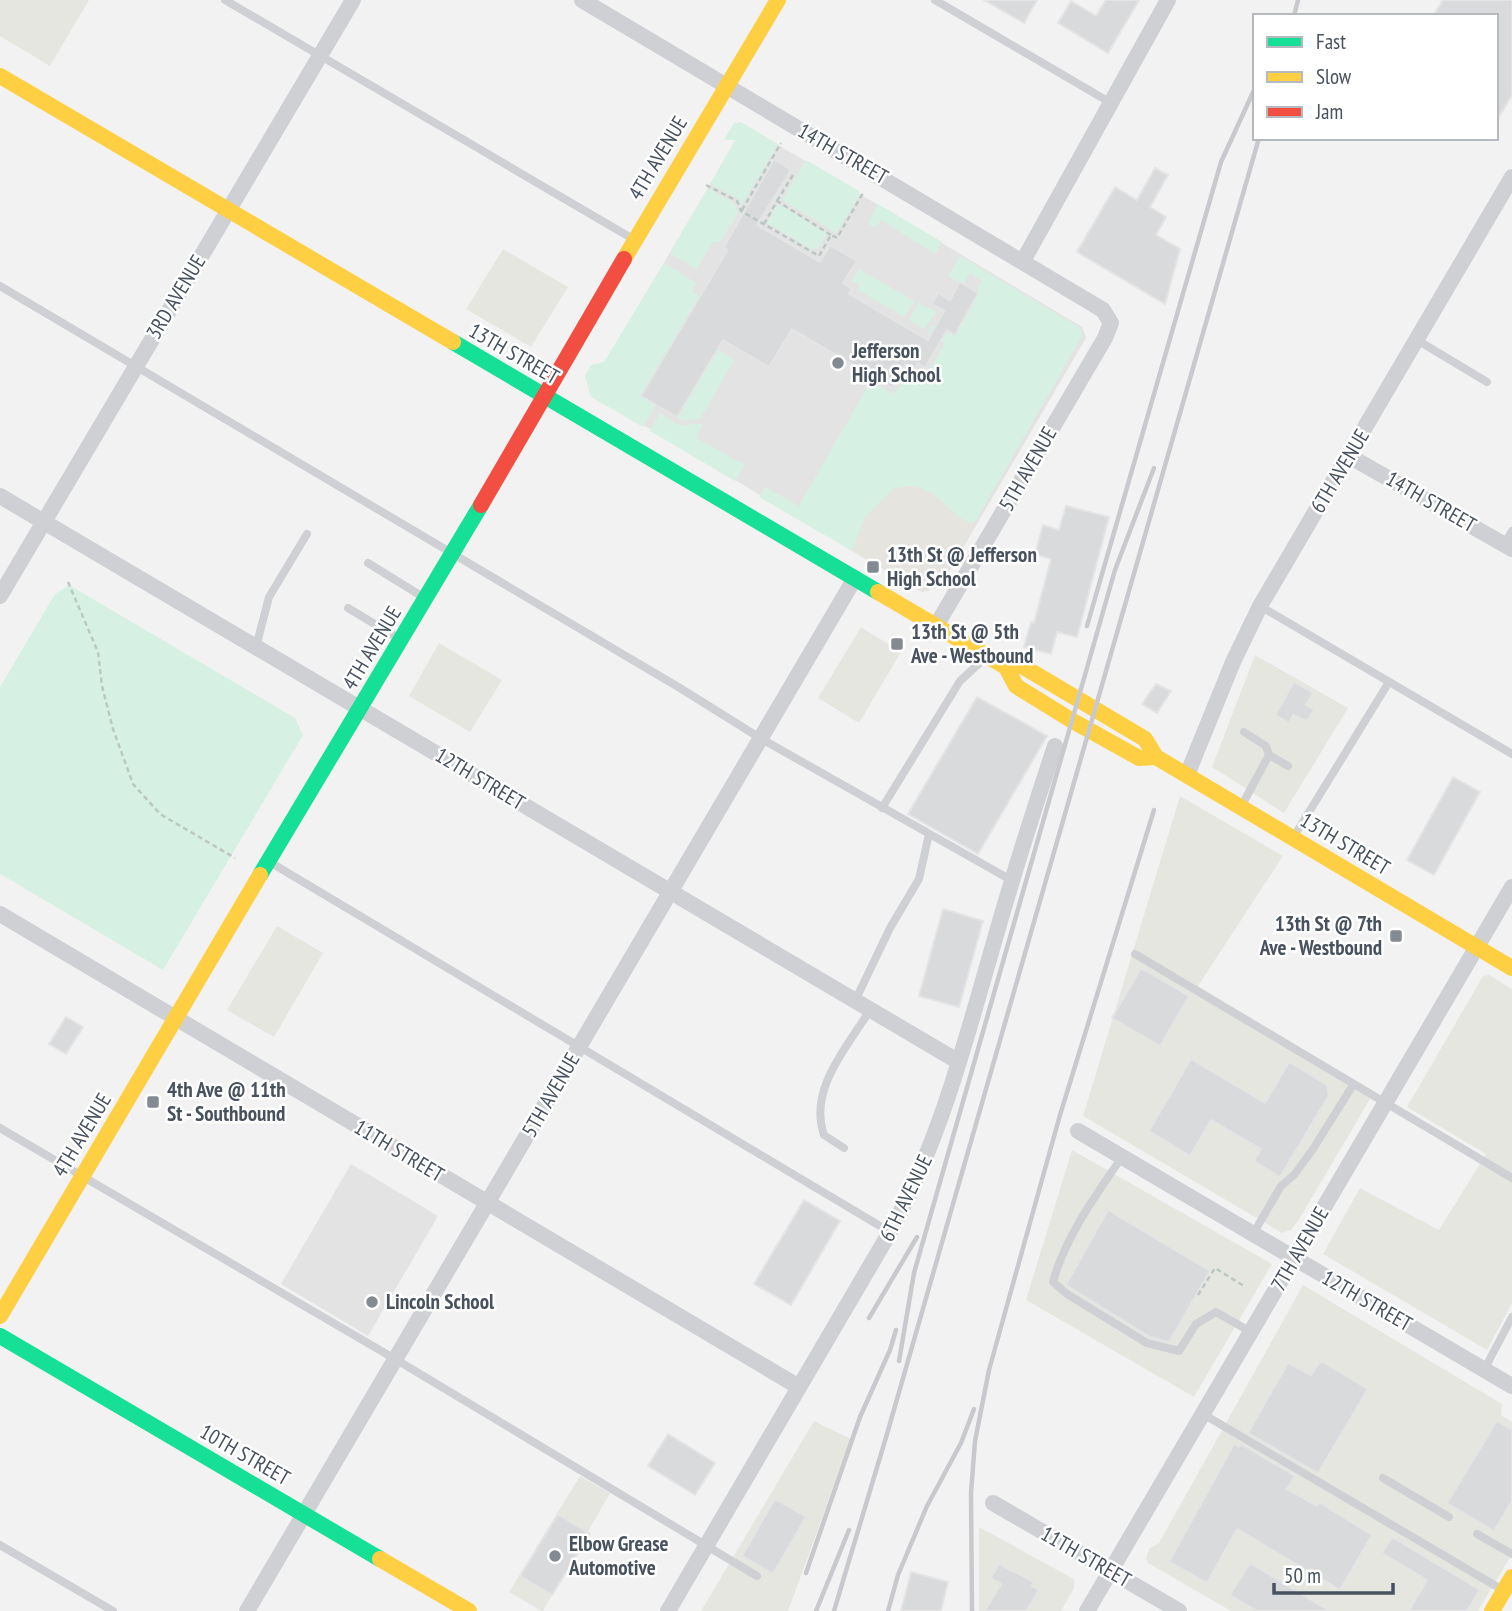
<svg xmlns="http://www.w3.org/2000/svg" width="1512" height="1611" viewBox="0 0 1512 1611" font-family="'PT Sans Narrow',sans-serif">
<rect width="100%" height="100%" fill="#f2f2f2"/>
<path fill="#e6e6e1" d="M0,0h89l-39,66 -50,-30z
M503,249l65,38 -37,60 -65,-38z
M861,627l40,25 -42,71 -41,-25z
M439,643l63,37 -32,52 -61,-36z
M1255,655l93,53 -64,105 -72,-46z
M1180,796l103,60 -85,130 176,106 -74,126 -9,12 -9,3 -199,-117z
M277,926l46,27 -49,84 -47,-27z
M1489,975l23,14v314l-25,47 -164,-96 37,-66 79,42 47,-76 -79,-47 76,-131z
M1072,1150l200,114 -78,133 -168,-97z
M1303,1285l199,119 -1,11 11,7v132l-34,57h-247l-83,-48 -2,-5 3,-9 10,-6z
M814,1421l37,18 -63,172h-87z
M580,1476l30,17 -67,118h-2l-32,-19z
M979,1527l95,52v9l-13,23h-82z"/>
<path fill="#e4e3e4" d="M745,125l337,202 4,11 -146,249 -18,5 -327,-196 -5,-8z
M351,1164l87,52 -70,120 -87,-52z"/>
<path fill="#d6f1e3" d="M741,122l37,22 -37,62 -1,-6 -30,-16 25,-44h-11l10,-17z
M806,160l53,31v5l-23,37 -54,-33z
M708,188l26,15 4,10 -18,29h-7l-17,27 -26,-16z
M778,204l49,29 -9,15 -7,1 -44,-26z
M878,204l64,38 -7,12 -54,-34 -5,6h-6l-1,-4z
M960,256l120,72 2,8 -106,184 -4,3 -115,16 -5,12 -93,-54 6,-10 34,19 72,-125 23,13 14,-22 10,4 1,-3 7,4 19,-34 -17,-10 4,-7 5,-2 18,10 27,-53 -12,-8 -7,11 -15,-8z
M664,263l32,20 -4,9 8,4 -59,99 15,9 -13,23 -52,-30 -6,-21 6,-11 13,-3z
M859,269l55,32 -10,16 -46,-27 2,-5 -8,-4z
M919,303l17,9 -12,17 -15,-9z
M717,349l17,11 -34,59 -19,1 -4,-3z
M660,413l19,12 24,-1 -7,14 49,27 -10,16 -85,-50z
M69,585l226,133 8,17 -140,235 -163,-96v-187l55,-93z"/>
<path fill="#e5e4de" d="M911,486c34,5 35,30 61,37l4,-3 -36,67 -18,5 -70,-41 13,-34 29,-29z"/>
<path fill="#d9dadc" stroke="#e4e4e5" stroke-width="2" d="M984,0h53l-13,23z
M1106,0h33l-31,53 -50,-30 13,-22 25,15z
M1443,0h69v95l-16,27v-106h-63z
M774,159l17,11 -34,55 63,37 10,-17 27,16 -14,22 9,6 -3,5 79,46 16,-29 -12,-7 6,-11 12,7 10,-18 18,11 -23,42 -8,-5 -22,38 -7,-5 -4,6 -8,-5 -14,24 -100,-59 -23,38 -46,-27 -46,77 -36,-21 86,-145 -3,-4z
M1155,168l13,7 -18,32 16,10 -10,18 24,14 -15,55 -88,-52 38,-65 22,13z
M1066,506l43,11 -32,120 -20,-5 -6,22 -27,-7 7,-25 3,1 17,-64 -16,-5 8,-29 16,5z
M1294,682l19,11 -7,12 8,5 -7,11 -14,-6 -4,8 -14,-8z
M1156,684l15,7 -14,22 -15,-9z
M977,697l70,39 -69,118 -70,-40z
M1453,777l27,15 -46,83 -27,-15z
M943,909l40,12 -24,86 -40,-11z
M1141,968l48,28 -29,50 -48,-28z
M66,1017l17,10 -17,27 -17,-10z
M1191,1059l74,44 24,-41 38,23 2,10 -49,82 -26,-16 7,-12 -50,-29 -21,36 -41,-25z
M804,1200l36,21 -49,84 -37,-21z
M1108,1210l102,61 -41,71 -19,-5 -84,-52z
M1321,1361l47,28 -50,84 -70,-40 40,-70 23,12z
M1497,1421l15,9v71l-18,30 -47,-28z
M668,1434l47,29 -20,32 -47,-29z
M1234,1444l5,3 2,-3 54,32 -8,13 30,17 2,-4 53,33 -32,55 -103,-61 -30,54 -38,-21z
M775,1499l31,18 -33,57 -31,-18z
M558,1514l32,20 -38,61 -32,-19z
M1392,1537l88,53 -13,21h-58l18,-31 -45,-27z
M1250,1563l80,48h-73l-27,-16z
M999,1564l35,18 -2,4 7,4 -13,21h-41l16,-27 -10,-6z
M911,1572l37,10 -7,29h-40z"/>
<g fill="none" stroke-linecap="round" stroke-linejoin="round">
<path stroke="#bbc7c4" stroke-width="2.5" stroke-dasharray="5 3.5" stroke-linecap="butt" d="M706,185l31,16 4,10 78,45 12,-21 6,3 26,-45
M777,201l16,-26
M742,210l39,-67
M764,224l13,-23 54,34
M68,582l30,70 4,34 11,43 20,55 27,30 75,44
M1198,1295l17,-27 29,18"/>
<path stroke="#ced0d3" stroke-width="8" d="M225,0l408,239
M935,0l176,103
M0,286l680,402 80,50 251,142
M1417,340l70,42
M1504,544l8,-13
M368,563l55,34
M1260,606l252,148
M348,608l50,30
M256,647l13,-50 38,-63
M1269,755l19,11
M1241,807l28,-52 -3,-9 -22,-14
M882,808l78,-127 25,-23
M1293,838l96,-156
M268,861l622,371
M1135,954l377,224
M855,1001l35,-73 29,-49 10,-45
M0,1128l395,231 362,217
M844,1148l-20,-13c-16,-46 24,-89 46,-125
M1122,1157c-26,38 -57,80 -69,125l14,12 80,49 32,8 17,-27 20,-12 35,20
M1253,1234l28,-48 13,-11 19,-26 40,-64
M1484,1370l28,-53
M1203,1414l298,175
M1383,1478l66,39
M1477,1534l35,20
M0,1545l113,66"/>
<path stroke="#ced0d3" stroke-width="16" d="M582,0l521,310 8,13 -6,15 -169,288
M1023,261l145,-261
M1349,456l163,93
M0,496l959,566
M0,596l353,-596
M1187,775l46,-113 27,-56 252,-429
M0,914l799,473
M1078,1131l434,255
M993,1503l186,108
M247,1611l608,-1033
M668,1611l222,-379c48,-87 73,-182 100,-276 20,-71 42,-141 65,-210
M1087,1611l425,-724"/>
<path stroke="#16e098" stroke-width="16" d="M453,342l425,250
M260,875l221,-370
M0,1336l380,223"/>
<path stroke="#ffcf43" stroke-width="16" d="M0,76l453,266
M624,259l154,-259
M878,592l128,75 10,19 55,34 68,38 17,-1
M1006,667l16,-1 123,73 11,18 356,211
M0,1316l260,-441
M380,1559l89,52
M1492,1611l20,-34"/>
<path stroke="#f24e42" stroke-width="16" d="M481,505l143,-246"/>
<path stroke="#c8c9cc" stroke-width="4.5" d="M1294,16l4,-16
M1087,626l134,-464 34,-74
M869,1318l48,-81
M899,1361l15,-88 201,-703 39,-102
M806,1573l54,-156 30,-67 6,-20
M816,1611l33,-81
M834,1611l53,-177 372,-1296
M888,1611l10,-36 29,-69 34,-63 13,-34
M972,1611l-1,-118 4,-52 14,-71 71,-255 94,-305"/>
</g>
<g fill="#848a92" stroke="#fff" stroke-width="2.5">
<circle cx="838" cy="363" r="7"/>
<rect x="866" y="560" width="14" height="14" rx="3.5"/>
<rect x="890" y="637" width="14" height="14" rx="3.5"/>
<rect x="1389" y="929" width="14" height="14" rx="3.5"/>
<rect x="146" y="1095" width="14" height="14" rx="3.5"/>
<circle cx="372" cy="1302" r="7"/>
<circle cx="555" cy="1556" r="7"/>
</g>
<g text-anchor="middle" stroke-width="5" stroke-linejoin="round" paint-order="stroke">
<g font-size="21" fill="#48525f" stroke="#fff">
<text transform="translate(843 154) rotate(30)" y="7">14TH STREET</text>
<text transform="translate(658 158) rotate(-59)" y="7">4TH AVENUE</text>
<text transform="translate(176 297) rotate(-59)" y="7">3RD AVENUE</text>
<text transform="translate(514 354) rotate(30)" y="7">13TH STREET</text>
<text transform="translate(1028 469) rotate(-60)" y="7">5TH AVENUE</text>
<text transform="translate(1340 471) rotate(-59)" y="7">6TH AVENUE</text>
<text transform="translate(1431 502) rotate(30)" y="7">14TH STREET</text>
<text transform="translate(372 648) rotate(-59)" y="7">4TH AVENUE</text>
<text transform="translate(480 779) rotate(31)" y="7">12TH STREET</text>
<text transform="translate(1345 844) rotate(31)" y="7">13TH STREET</text>
<text transform="translate(551 1095) rotate(-60)" y="7">5TH AVENUE</text>
<text transform="translate(82 1135) rotate(-59)" y="7">4TH AVENUE</text>
<text transform="translate(399 1151) rotate(31)" y="7">11TH STREET</text>
<text transform="translate(906 1198) rotate(-64)" y="7">6TH AVENUE</text>
<text transform="translate(1300 1249) rotate(-60)" y="7">7TH AVENUE</text>
<text transform="translate(1367 1301) rotate(30)" y="7">12TH STREET</text>
<text transform="translate(245 1455) rotate(30)" y="7">10TH STREET</text>
<text transform="translate(1086 1557) rotate(30)" y="7">11TH STREET</text>
</g>
<g font-size="21" font-weight="bold" fill="#48525f" stroke="#fff" text-anchor="start">
<text x="852" y="358">Jefferson<tspan x="852" dy="24">High School</tspan></text>
<text x="887" y="562">13th St @ Jefferson<tspan x="887" dy="24">High School</tspan></text>
<text x="911" y="639">13th St @ 5th<tspan x="911" dy="24">Ave - Westbound</tspan></text>
<text x="1382" y="931" text-anchor="end">13th St @ 7th<tspan x="1382" dy="24">Ave - Westbound</tspan></text>
<text x="167" y="1097">4th Ave @ 11th<tspan x="167" dy="24">St - Southbound</tspan></text>
<text x="386" y="1309">Lincoln School</text>
<text x="569" y="1551">Elbow Grease<tspan x="569" dy="24">Automotive</tspan></text>
</g>
</g>
<rect x="1253" y="14" width="245" height="126" fill="#ffffff" stroke="#b6babf" stroke-width="2"/>
<rect x="1267" y="37" width="35" height="10" fill="#16e098" stroke="#b6babf" stroke-width="2"/>
<text x="1316" y="49" font-size="21" fill="#48525f">Fast</text>
<rect x="1267" y="72" width="35" height="10" fill="#ffcf43" stroke="#b6babf" stroke-width="2"/>
<text x="1316" y="84" font-size="21" fill="#48525f">Slow</text>
<rect x="1267" y="107" width="35" height="10" fill="#f24e42" stroke="#b6babf" stroke-width="2"/>
<text x="1316" y="119" font-size="21" fill="#48525f">Jam</text>
<path d="M1274 1583v10h119v-10" fill="none" stroke="#48525f" stroke-width="3.5"/>
<text x="1284" y="1583" font-size="21" fill="#48525f" stroke="#ffffff" stroke-width="5" paint-order="stroke">50 m</text>
</svg>
